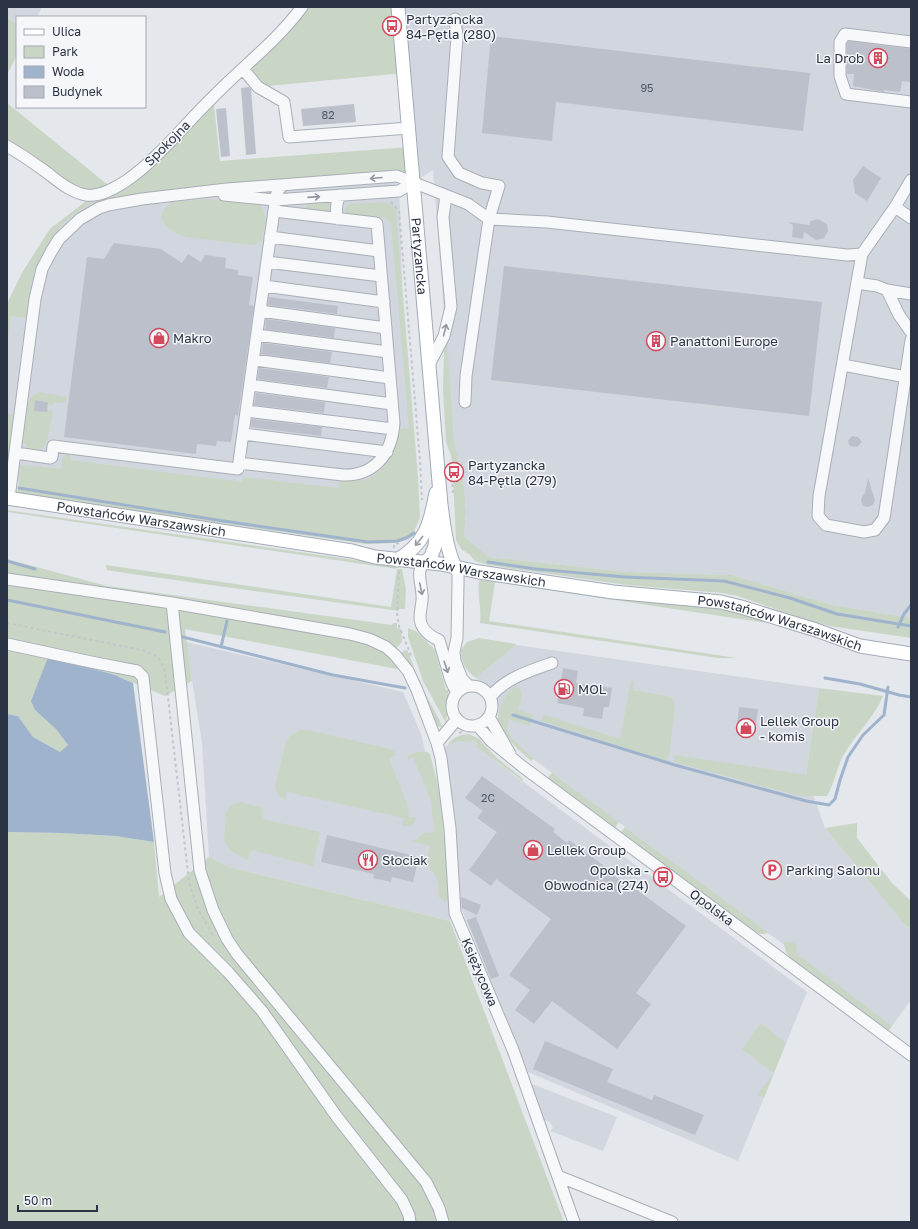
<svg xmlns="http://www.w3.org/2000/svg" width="918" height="1229" viewBox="0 0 918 1229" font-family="'Golos Text',sans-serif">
<rect width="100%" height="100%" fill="#e4e7ec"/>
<path fill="#d2d6de" d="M7,7h35l-5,10h-20v7l-10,-6z
M398,7h513v611l-78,-13 -101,-30 -104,-3 -139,-15 -25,-21 2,-24 -2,-25 -10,-47 -21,-270 -19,12z
M396,183l3,8 1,17 3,126 10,124 -94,65 -312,-44v-175l15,-31 28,-44 35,-27 199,-17z
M186,642l217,50 18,42 20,83 9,104 -218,-53 -23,-11 -7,-114z
M516,645l303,43 -13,87 19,53 80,97 6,4v71l-19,26 -97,-73 -259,-192 -24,-23 -5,-10 -9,-11 -1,-15 -3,-9 -18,-15z
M473,740l4,3 -2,3 20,15 312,231 -69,169 -210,-89 -67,-164 -8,-100 -2,-10 -7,-50 7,-5 13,-2 6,1z
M532,1084l85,33 -14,34 -53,-20 3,-3 -3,-6 -6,-2z"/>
<path fill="#c9d6c5" d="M302,7h96l6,66 -146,14 -15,-18z
M7,18l10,6v31l-10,20z
M213,96l7,65 190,-14 4,35 -17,-6 -298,32 -6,-6 -18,11 -16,14 -25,43 -7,48 -16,-2 -4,32v-44l15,-31 28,-44 35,-27 8,-1 -6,-6 -80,-49v-43l106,86z
M208,199l50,4c12,11 6,23 4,37l-7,5h-4l-66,-8 -16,-8 -4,-4 -3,-5v-7l3,-5 7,-6z
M329,202l3,2 -1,6 -2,2 -22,-2 -2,-4 1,-1z
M384,202l8,3 4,6 22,266 2,41 -6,13 3,2c-14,13 -34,10 -52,11l-348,-50 4,-28 3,-1 37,4c1,-7 1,-16 10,-16l-1,7 172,22 1,-5 95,11 2,-9c8,1 20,3 27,0 21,-9 29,-31 33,-50l9,-1 -18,-206 -6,-4 -28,-1 -11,-3 -1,-3 2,-5 4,-2z
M447,339l7,101 10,47 2,25 -2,24 25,21 139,15 104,3 101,30 78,13v20l-81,-12 -17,-4 -75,-26 -16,-3 -95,-8 -139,-20 -13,-4 -5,-6 -9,-6 -5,-9 -3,-62 3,-1 -1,-9h-2l-2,-12 -5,-14 -3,-52 1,-40z
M39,392l28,5 -2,6 -11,-1 -1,3h-5v-3l-13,-2 -1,11 13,1v-2l6,1 -5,27 -4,9 -7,4c-5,-2 -11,-2 -13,-9 -1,-5 2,-36 5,-41 1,-4 6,-7 10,-9z
M7,413l6,2 -6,66z
M7,510l390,56 -1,3h6l4,20 -1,20h-6v2l-267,-37 -25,-4 -1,-5 285,42 6,-38 -376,-55 -14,-2z
M7,559l100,27 285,39 1,-2h4v5l4,1 1,13 -7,7 -6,-3 -382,-70z
M481,580l137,19 105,10 45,14 -273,-41 -6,39 248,37h-19l-238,-35c2,-14 -3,-27 -1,-42z
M7,581l362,58 39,32 -223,-42 7,52 -27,15 -50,-21 -64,-18 5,72 12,16 -8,7 -27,-15 -15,-21 -11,-2z
M408,628l9,4 18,18 11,40h3l-3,18 1,7 -1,8 -23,-42 -15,-44z
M479,638l37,6v1l-40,33c-10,-7 -15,-15 -15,-28l6,-8z
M405,650l3,1 11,31 21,39 2,6 -7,-1 -35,-71 1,-2z
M631,681h3l-1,9 38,7 4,9 -6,50 -4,4 -124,-39 2,-6h3l20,7 54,17z
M515,687l5,2 2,6 -4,15 15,5 -4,11 -20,-7 -2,9 5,10 22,21 -3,2c-10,-9 -34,-29 -33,-44 0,-3 2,-7 3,-10 2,-9 6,-14 14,-20z
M819,688l64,8c-9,22 -28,39 -40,60 -7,13 -8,27 -16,40h-27l-126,-34 1,-7 131,20z
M300,730h8l82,19 5,3 1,3 -7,4 18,45 2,14 6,-1 1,2c-3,5 -8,8 -14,7l2,-8 -117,-26 -2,8c-6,-3 -9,-8 -10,-14l11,-44 4,-6z
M469,734l10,5 17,18 27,22v2l-48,-35 2,-3 -4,-3 -3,2c-8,-1 -16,-1 -23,4 5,-8 12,-12 22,-12z
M417,752h10l3,2 10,39 10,101v3l-5,4 -6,-4c-1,-13 0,-24 -13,-30l4,-21 -19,-5 5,-1 8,-7 11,-1 -5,-34 -17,-41 -6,3 2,-5z
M552,773l67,49 -4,6 -68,-50z
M240,802l23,6 -1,11 58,13 -7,34 -62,-16 -3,9 -1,1 -17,-10 -6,-10 2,-28 4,-6z
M857,823v15l35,45 19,18v28l-6,-4 -80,-97z
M625,827l144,106 -8,1 -8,-3 -132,-99z
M7,832l54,1 54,3 39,6 5,55 50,-40 23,11 218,53 114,301h-557z
M785,942h6l6,3 -1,8 96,73 -4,6 -97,-73 -5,-7 -2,-8z
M761,1023l25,20 -22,55 -6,-4 16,-21 -32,-24z"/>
<path fill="#9fb4cc" d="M51,657l64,18 18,8 21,159 -39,-6 -54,-3 -54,-1v-118l11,2 15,21 27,15 8,-7 -12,-16 -21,-19 -4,-9 16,-41z"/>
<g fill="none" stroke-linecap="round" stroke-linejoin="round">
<path stroke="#9fb4cc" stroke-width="3" d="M19,488l198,32 151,22 29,-1 9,-3 8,-5
M7,561l28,8
M488,562l48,7 89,8 99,4 66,17 47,16 74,12
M7,600l158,32
M898,627l6,-13 7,-9
M179,636l154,39 72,13
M221,647l6,-26
M825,678l35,6 39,11 12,2
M513,715l162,50 131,36 23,4 6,-6 5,-19 8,-23 15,-22 21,-20 4,-28"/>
</g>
<path fill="#bbc0ca" d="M491,36l319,37 -7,58 -247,-29 -4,39 -70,-8z
M849,41l62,8v33l-9,-1 -2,11 -16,-2v2l-31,-6 1,-12h-7v-30z
M249,87l2,2 5,65 -10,1 -5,-67z
M354,104l2,18 -53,4 -2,-17z
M226,108l4,48 -9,1 -5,-48z
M863,166l18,12 -14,23 -12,-8 -2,-13z
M818,219l9,5 1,7 -4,7 -8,2 -12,-8 -1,7 -11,-2 1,-12 -5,-3 21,3 2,-4z
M114,243l47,6 21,14 6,-9 13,8 4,-7 21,3 -1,10 13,2v5l15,2 -4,28 5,1 -16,110 -3,-1 -4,27 -14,-1 -1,5 -19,-2 -1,10 -132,-17 23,-180 17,2z
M504,266l318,36 -13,114 -318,-36z
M269,297l69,9 -1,8 -69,-9z
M266,319l69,9 -1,10 -69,-9z
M263,343l69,9 -2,11 -69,-9z
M259,368l70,9 -2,11 -69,-9z
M256,393l69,9 -1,11 -70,-8z
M35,400l13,2 -1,10 -13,-1z
M252,419l70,8 -1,9 -70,-9z
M852,436l6,1 4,5 -5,5 -7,-1 -2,-5z
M868,478l7,22 -2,5 -5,2 -5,-1 -2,-5 1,-4 3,-4z
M563,668l15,3 -2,12 36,5 -3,19h-5l-2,12 -19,-3 1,-8 -27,-5z
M739,707l19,2 -3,20 -18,-3z
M482,776l73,53 -2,3 14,11 2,-3 46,34 -2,1 15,11 1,-2 57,42 -50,67 15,11 -34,45 -65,-48 -18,23 -19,-14 15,-20 -21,-15 42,-56 -55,-40 -5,7 -22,-16 28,-38 -20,-14 6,-7 -18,-13z
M327,835l92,22 -6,25 -21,-5 -1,5 -18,-4 1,-4 -53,-12z
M461,897l20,8 -4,10 -15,-7z
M476,917l23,59 -8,3 -24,-59z
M545,1041l68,28 -6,13 45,18 2,-5 50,20 -9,20 -162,-66z"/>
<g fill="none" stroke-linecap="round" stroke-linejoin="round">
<defs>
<path id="minor" d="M455,19l2,18 -9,120 11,16 23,10 17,3 -10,33 -23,157 -1,26
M911,42l-66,-8 -5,8v34l6,18 65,8
M243,69l15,18 26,15 5,35 120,-9
M7,146c12,7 24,15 35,23 14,10 27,23 44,26 14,2 29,-7 40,-14 33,-23 58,-56 87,-84 30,-31 63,-55 89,-90
M911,180l-16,27 -33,47 -43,242 -1,20 8,9 38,7 11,-2 9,-12 27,-178
M224,195l51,5 124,-9 15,-9
M895,207l16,11
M338,219c-3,-9 -2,-16 2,-24
M270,237l109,14
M267,262l114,14
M857,283l20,3 10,4 12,25 12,17
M264,286l120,16
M887,290l24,4
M260,311l126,17
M257,335l131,17
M254,360l136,18
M429,365l15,-29 7,-29 -8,-90 3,-21
M843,365l63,12
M250,385l142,19
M247,411l146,18
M243,434l144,18
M16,453l34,5 2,-1 1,-11 185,23 38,-273 3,-7 5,-4
M239,463l104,12c32,1 49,-22 51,-52l-17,-199 -1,-1 -102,-12
M9,498l26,-199 7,-30 9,-17 8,-13 21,-20 19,-11 9,-3 34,-6 85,-10 170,-13 71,28 21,15 58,3 300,33 15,-1
M429,557c-15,15 -8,20 -7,38 1,7 -2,14 -2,22 0,11 9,19 19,23l12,41 6,12
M455,567l3,7v9l-1,55 -3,14 1,9 7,18 7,7
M7,579l165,24 178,31 19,5 17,8 9,8 13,16 9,19 20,53 4,15 9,70 5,85 58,137 61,172
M172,603l28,268 13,39 14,29 10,15 189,228 13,26 4,14
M7,644l84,18 46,9 6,6 22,196 6,26 18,34 39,39 34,39 75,106 65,83 7,15 1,7
M452 706a20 20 0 1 1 40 0a20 20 0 1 1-40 0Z
M490,697c16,-19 39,-26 62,-34
M489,717l21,37
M477,725l14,16 32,26 388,288
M437,743l20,-24
M558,1176l114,46"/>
<g id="major">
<path id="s1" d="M398,7l43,498c3,21 5,42 14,62"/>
<path id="s2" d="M7,498l345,53 23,6 66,7 38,8 134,20 108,10 20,5 75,23 44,16 51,8"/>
<path d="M432,554l3,-8 2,-25"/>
<path d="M397,560c29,-17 33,-36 39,-67"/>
</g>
</defs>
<use href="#minor" stroke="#a9aeb7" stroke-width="13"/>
<use href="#major" stroke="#a3abb8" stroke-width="15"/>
<path stroke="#c2c5cb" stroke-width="2" stroke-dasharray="3 3" stroke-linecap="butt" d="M391,202l8,9 21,250 2,39
M452,478l1,16
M394,548v-4l7,-1
M399,571l-2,42 2,13 13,32
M7,623l135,27c14,5 18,7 23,21l24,211 8,25 16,29
M459,733l6,-2 5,1"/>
<use href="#minor" stroke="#f7f8fa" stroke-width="11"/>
<use href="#major" stroke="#fff" stroke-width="13"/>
</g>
<defs><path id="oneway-shaft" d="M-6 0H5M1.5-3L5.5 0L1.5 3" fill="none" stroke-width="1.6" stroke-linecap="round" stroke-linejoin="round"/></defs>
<g stroke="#9196a0">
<use href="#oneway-shaft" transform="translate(376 178) rotate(175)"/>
<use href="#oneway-shaft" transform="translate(314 197) rotate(-4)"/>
<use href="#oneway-shaft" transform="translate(445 330) rotate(-76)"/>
<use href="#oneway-shaft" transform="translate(421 589) rotate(78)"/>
<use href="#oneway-shaft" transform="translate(446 667) rotate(72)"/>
</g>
<use stroke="#959aa2" href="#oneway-shaft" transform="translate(419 541) rotate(129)"/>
<defs>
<symbol id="bus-ring" viewBox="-11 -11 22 22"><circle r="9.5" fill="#f4f6f9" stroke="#d1495b" stroke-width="1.5"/><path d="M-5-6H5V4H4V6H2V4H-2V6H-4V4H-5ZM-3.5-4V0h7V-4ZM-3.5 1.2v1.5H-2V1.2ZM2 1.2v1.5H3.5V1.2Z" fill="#d1495b"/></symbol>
<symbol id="building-ring" viewBox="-11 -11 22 22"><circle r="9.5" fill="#f4f6f9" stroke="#d1495b" stroke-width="1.5"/><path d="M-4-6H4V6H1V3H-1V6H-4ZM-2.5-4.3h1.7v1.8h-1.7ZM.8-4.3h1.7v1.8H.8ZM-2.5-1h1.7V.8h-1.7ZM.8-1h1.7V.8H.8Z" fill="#d1495b"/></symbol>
<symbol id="shop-ring" viewBox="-11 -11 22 22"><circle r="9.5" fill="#f4f6f9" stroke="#d1495b" stroke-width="1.5"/><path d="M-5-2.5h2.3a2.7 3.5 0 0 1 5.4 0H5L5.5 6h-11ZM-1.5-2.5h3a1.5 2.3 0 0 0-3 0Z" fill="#d1495b"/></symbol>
<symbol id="fuel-ring" viewBox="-11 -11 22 22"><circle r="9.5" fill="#f4f6f9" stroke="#d1495b" stroke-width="1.5"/><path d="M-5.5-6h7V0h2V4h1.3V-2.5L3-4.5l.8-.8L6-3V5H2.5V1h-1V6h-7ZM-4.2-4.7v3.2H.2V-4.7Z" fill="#d1495b"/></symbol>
<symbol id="restaurant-ring" viewBox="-11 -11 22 22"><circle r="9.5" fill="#f4f6f9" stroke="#d1495b" stroke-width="1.5"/><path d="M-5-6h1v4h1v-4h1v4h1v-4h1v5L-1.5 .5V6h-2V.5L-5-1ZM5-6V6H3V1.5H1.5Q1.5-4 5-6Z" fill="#d1495b"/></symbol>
<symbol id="parking-ring" viewBox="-11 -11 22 22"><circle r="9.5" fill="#f4f6f9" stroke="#d1495b" stroke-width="1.5"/><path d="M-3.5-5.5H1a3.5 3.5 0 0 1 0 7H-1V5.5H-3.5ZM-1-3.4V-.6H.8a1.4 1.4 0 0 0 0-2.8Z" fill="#d1495b"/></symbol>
</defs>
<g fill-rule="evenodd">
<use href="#bus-ring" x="381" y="15" width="22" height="22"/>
<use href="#building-ring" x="867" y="47" width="22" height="22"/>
<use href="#shop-ring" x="148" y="327" width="22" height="22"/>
<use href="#building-ring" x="645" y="330" width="22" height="22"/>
<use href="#bus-ring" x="443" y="461" width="22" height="22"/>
<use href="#fuel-ring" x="553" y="678" width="22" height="22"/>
<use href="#shop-ring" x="735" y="717" width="22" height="22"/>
<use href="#shop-ring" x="522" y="839" width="22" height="22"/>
<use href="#restaurant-ring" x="357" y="849" width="22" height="22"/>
<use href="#parking-ring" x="761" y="859" width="22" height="22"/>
<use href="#bus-ring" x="652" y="866" width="22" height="22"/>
</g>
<g text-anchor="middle" stroke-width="3" stroke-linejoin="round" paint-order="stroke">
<g font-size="11" fill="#4f5766">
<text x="647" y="92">95</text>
<text x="328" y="119">82</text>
<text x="488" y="802">2C</text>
</g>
<g font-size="13" fill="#2b3445" stroke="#f4f6f9" text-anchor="start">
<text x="406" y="24">Partyzancka<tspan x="406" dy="15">84-Pętla (280)</tspan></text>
<text x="864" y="63" text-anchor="end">La Drob</text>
<text x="173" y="343">Makro</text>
<text x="670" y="346">Panattoni Europe</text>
<text x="468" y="470">Partyzancka<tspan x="468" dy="15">84-Pętla (279)</tspan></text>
<text x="578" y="694">MOL</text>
<text x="760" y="726">Lellek Group<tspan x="760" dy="15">- komis</tspan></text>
<text x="547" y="855">Lellek Group</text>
<text x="382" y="865">Słociak</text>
<text x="649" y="875" text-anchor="end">Opolska -<tspan x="649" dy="15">Obwodnica (274)</tspan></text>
<text x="786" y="875">Parking Salonu</text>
</g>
<g font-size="13" fill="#2b3445" stroke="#f4f6f9">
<text transform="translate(167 143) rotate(-45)" y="5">Spokojna</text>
<text dy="5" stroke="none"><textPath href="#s1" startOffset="250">Partyzancka</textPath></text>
<text dy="5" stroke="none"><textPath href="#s2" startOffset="136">Powstańców Warszawskich</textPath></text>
<text dy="5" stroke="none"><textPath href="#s2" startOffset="460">Powstańców Warszawskich</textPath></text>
<text dy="5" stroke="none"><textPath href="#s2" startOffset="784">Powstańców Warszawskich</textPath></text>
<text transform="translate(712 907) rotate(37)" y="5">Opolska</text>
<text transform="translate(480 972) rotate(67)" y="5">Księżycowa</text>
</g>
</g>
<rect width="918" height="1229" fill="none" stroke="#2b3445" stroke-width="16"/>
<rect x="16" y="16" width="130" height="92" fill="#f4f6f9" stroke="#a4a8b1"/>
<rect x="24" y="29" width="20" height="6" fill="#ffffff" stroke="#a4a8b1"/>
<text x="52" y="36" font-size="12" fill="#2b3445">Ulica</text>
<rect x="24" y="46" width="20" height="12" fill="#c9d6c5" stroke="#a4a8b1"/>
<text x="52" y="56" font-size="12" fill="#2b3445">Park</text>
<rect x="24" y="66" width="20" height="12" fill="#9fb4cc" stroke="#a4a8b1"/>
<text x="52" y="76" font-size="12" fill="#2b3445">Woda</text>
<rect x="24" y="86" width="20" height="12" fill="#bbc0ca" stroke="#a4a8b1"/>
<text x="52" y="96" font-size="12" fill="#2b3445">Budynek</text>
<path d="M18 1205v6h79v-6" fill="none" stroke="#2b3445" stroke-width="2"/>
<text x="24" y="1205" font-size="12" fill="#2b3445" stroke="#f4f6f9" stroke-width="3" paint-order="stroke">50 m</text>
</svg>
